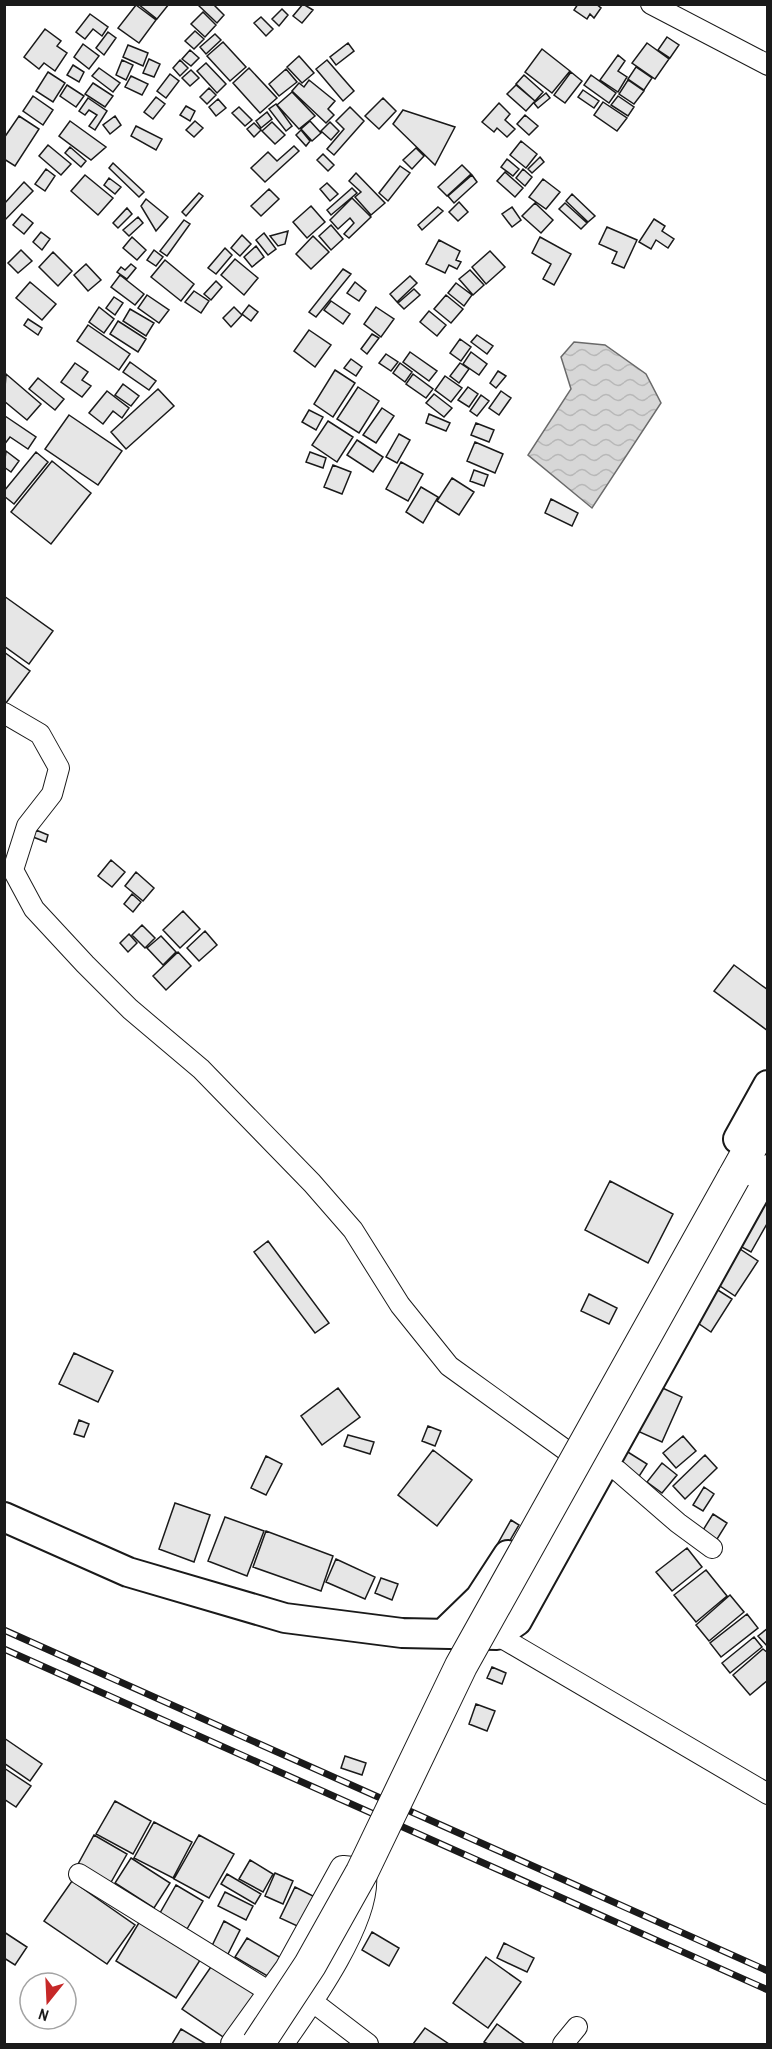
<svg xmlns="http://www.w3.org/2000/svg" width="772" height="2049" viewBox="0 0 772 2049" font-family="'Archivo Narrow',sans-serif">
<defs>
<pattern id="water-waves" width="16" height="10" patternUnits="userSpaceOnUse" patternTransform="scale(1.5)"><rect width="16" height="10" fill="#d7d7d7"/><path d="M0 5q4-4 8 0t8 0" fill="none" stroke="#b8b8b8"/></pattern>
</defs>
<rect width="100%" height="100%" fill="#fff"/>
<path fill="url(#water-waves)" stroke="#6a6a6a" stroke-width="1.5" d="M574,342l31,3 41,29 15,29 -69,105 -64,-53 43,-66 -10,-32z"/>
<path fill="#e6e6e6" stroke="#1a1a1a" stroke-width="1.5" d="M138,4h31l-12,15z
M197,4h16l11,11 -7,8z
M303,4l10,6 -11,13 -9,-7z
M578,4h18l5,4 -7,10 -4,-4 -3,5 -13,-9z
M136,5l20,15 -17,23 -21,-15z
M282,9l6,6 -9,11 -7,-7z
M203,12l13,13 -11,12 -14,-13z
M90,14l18,13 -6,9 -9,-7 -8,10 -9,-7z
M261,17l12,12 -7,7 -12,-13z
M45,29l16,12 -4,5 10,7 -12,18 -11,-8 -5,6 -15,-12z
M195,31l9,8 -10,10 -9,-8z
M108,32l8,6 -12,17 -8,-7z
M215,34l6,6 -15,14 -6,-7z
M667,37l12,8 -9,13 -12,-8z
M223,42l23,25 -16,14 -23,-25z
M348,43l6,8 -18,14 -6,-8z
M647,43l22,16 -14,20 -23,-16z
M83,44l16,12 -10,13 -15,-12z
M128,45l20,8 -5,13 -20,-9z
M542,49l28,22 -18,22 -27,-21z
M190,50l9,8 -8,8 -9,-7z
M618,55l7,6 -7,10 9,6 -9,15 -18,-12z
M299,56l15,17 -12,10 -15,-16z
M149,59l11,5 -6,13 -11,-4z
M122,60l11,5 -7,15 -10,-5z
M180,60l8,8 -8,8 -7,-8z
M327,60l27,31 -11,10 -27,-32z
M206,63l20,21 -9,9 -20,-22z
M73,65l11,7 -5,10 -12,-7z
M636,67l16,11 -8,12 -16,-11z
M99,68l21,15 -7,9 -21,-16z
M249,68l28,30 -17,15 -27,-30z
M286,69l11,13 -18,14 -10,-12z
M191,70l8,8 -9,8 -8,-8z
M48,72l17,11 -12,19 -17,-11z
M571,72l11,9 -17,22 -11,-8z
M170,74l9,7 -13,17 -9,-7z
M524,75l19,17 -8,9 -19,-17z
M591,75l25,18 -7,10 -25,-18z
M131,76l17,8 -6,11 -17,-8z
M309,80l26,21 -7,8 6,6 -8,8 -34,-32 7,-8 5,4z
M628,80l16,11 -10,13 -15,-10z
M93,83l20,13 -8,11 -20,-13z
M67,85l17,11 -8,11 -16,-11z
M516,85l19,16 -9,10 -19,-17z
M209,88l7,7 -9,9 -7,-7z
M583,90l16,11 -5,7 -16,-11z
M292,92l23,24 -16,13 -22,-24z
M546,93l4,5 -12,10 -4,-5z
M33,96l20,14 -10,15 -20,-14z
M618,96l16,11 -6,9 -17,-11z
M156,97l9,7 -12,15 -9,-7z
M88,98l19,13 -12,19 -6,-4 8,-11 -8,-5 -4,5 -6,-4z
M383,98l13,13 -17,18 -14,-13z
M218,99l8,9 -10,8 -7,-9z
M603,102l24,16 -10,13 -23,-16z
M499,103l11,11 -5,6 10,9 -8,8 -10,-9 -3,4 -12,-10z
M276,104l16,22 -6,5 -17,-22z
M186,106l9,5 -5,10 -10,-6z
M239,107l13,13 -7,6 -13,-13z
M350,107l14,14 -30,34 -7,-6 17,-20 -8,-8z
M403,110l52,17 -20,38 -42,-41z
M267,112l5,7 -11,9 -5,-7z
M525,115l13,11 -9,9 -12,-11z
M19,116l20,13 -24,37 -11,-7v-21z
M115,116l6,9 -11,9 -7,-9z
M70,121l36,26 -15,13 -32,-24z
M195,121l8,7 -9,9 -8,-7z
M310,121l11,12 -9,8 -11,-12z
M272,122l13,13 -10,9 -13,-13z
M330,122l9,9 -8,9 -10,-9z
M254,123l7,7 -7,7 -7,-8z
M136,126l26,13 -6,11 -25,-14z
M301,130l9,11 -4,5 -10,-11z
M521,141l16,13 -11,14 -16,-13z
M48,145l23,19 -10,11 -22,-19z
M294,146l5,5 -34,31 -14,-14 17,-16 9,9z
M70,147l16,14 -5,6 -16,-14z
M416,148l8,8 -12,13 -9,-9z
M323,154l11,11 -6,6 -11,-11z
M540,157l4,5 -12,11 -4,-4z
M507,159l12,10 -6,7 -12,-9z
M113,163l31,29 -5,5 -30,-29z
M462,165l9,9 -24,22 -9,-9z
M400,166l10,7 -22,28 -9,-8z
M46,169l9,7 -10,15 -10,-7z
M523,169l9,8 -7,9 -9,-8z
M505,172l18,16 -8,9 -18,-16z
M356,173l29,30 -14,12 -16,-18 6,-5 -12,-11z
M85,175l28,23 -15,17 -27,-24z
M472,175l5,7 -23,21 -6,-7z
M109,178l12,9 -6,7 -11,-9z
M543,179l17,13 -14,17 -17,-12z
M24,182l9,9 -29,30v-17z
M327,183l11,11 -8,7 -10,-12z
M352,188l5,5 -26,22 -4,-5z
M269,189l10,10 -18,17 -10,-10z
M199,193l4,3 -17,20 -4,-4z
M572,194l23,22 -7,6 -22,-21z
M352,198l19,19 -22,21 -5,-4 10,-11 -4,-5 -12,11 -8,-9z
M146,199l22,18 -12,14 -15,-25z
M459,202l9,10 -10,9 -9,-9z
M535,203l18,17 -12,13 -19,-17z
M565,203l22,20 -6,6 -22,-20z
M311,206l14,16 -18,16 -14,-16z
M438,207l5,4 -21,19 -4,-5z
M512,207l9,13 -9,7 -10,-13z
M127,208l5,6 -14,14 -5,-5z
M22,214l11,9 -9,11 -11,-9z
M138,217l5,6 -14,13 -6,-6z
M654,219l11,7 -3,5 12,8 -6,9 -12,-8 -5,9 -12,-7z
M184,220l6,4 -23,32 -7,-5z
M331,225l12,14 -12,11 -12,-14z
M607,227l30,13 -13,28 -12,-5 5,-11 -18,-8z
M288,231l-3,13 -7,2 -8,-10z
M41,232l9,7 -8,11 -9,-8z
M264,233l12,16 -8,6 -12,-15z
M242,235l9,9 -11,12 -9,-8z
M313,236l16,16 -18,17 -15,-15z
M132,237l14,13 -9,10 -14,-12z
M540,237l31,17 -17,31 -11,-6 8,-15 -19,-11z
M439,240l21,11 -4,9 5,2 -4,7 -8,-4 -4,8 -19,-9z
M256,246l8,11 -12,10 -8,-10z
M225,248l7,7 -16,19 -8,-6z
M21,250l11,11 -14,12 -10,-10z
M154,250l9,7 -7,9 -9,-6z
M490,251l15,16 -19,17 -14,-17z
M53,252l19,19 -14,15 -19,-19z
M235,259l23,19 -14,17 -23,-20z
M165,260l29,24 -13,17 -30,-24z
M86,264l15,16 -13,11 -14,-16z
M131,264l5,4 -9,11 -10,-7 4,-5 4,3z
M343,269l8,5 -35,43 -7,-5z
M470,270l14,15 -11,10 -14,-16z
M120,275l24,19 -9,11 -24,-18z
M410,276l7,7 -20,19 -7,-8z
M216,281l6,6 -11,13 -7,-6z
M30,282l26,22 -14,16 -26,-22z
M355,282l11,9 -7,10 -12,-8z
M456,283l16,12 -8,11 -16,-13z
M414,289l6,6 -16,14 -6,-6z
M194,291l15,10 -8,12 -16,-11z
M147,295l22,15 -10,13 -21,-15z
M446,295l17,14 -12,14 -17,-14z
M114,297l9,6 -8,12 -9,-7z
M331,301l19,13 -7,10 -19,-14z
M249,305l9,7 -7,9 -9,-7z
M99,307l15,12 -10,14 -15,-11z
M234,307l8,8 -11,12 -8,-9z
M376,307l18,12 -13,18 -17,-13z
M130,309l24,14 -8,13 -23,-15z
M429,311l17,14 -9,11 -17,-14z
M28,319l14,9 -4,7 -14,-10z
M118,321l28,18 -8,13 -28,-18z
M88,325l42,29 -11,16 -42,-29z
M309,330l22,15 -16,22 -21,-16z
M372,334l7,4 -12,16 -6,-5z
M477,335l16,11 -6,8 -16,-12z
M460,339l11,8 -10,14 -11,-8z
M410,352l27,19 -8,10 -26,-19z
M471,352l16,12 -8,11 -16,-11z
M386,354l12,8 -7,9 -12,-8z
M351,359l11,8 -6,9 -12,-8z
M130,362l26,19 -7,9 -26,-18z
M75,363l13,9 -6,8 9,6 -9,11 -21,-15z
M400,363l12,9 -7,10 -12,-9z
M460,363l9,6 -10,14 -9,-7z
M335,370l20,13 -22,34 -19,-13z
M498,371l8,5 -10,12 -6,-5z
M6,374l35,30 -14,16 -23,-19z
M413,374l20,15 -7,9 -20,-14z
M445,376l17,12 -11,14 -16,-12z
M38,378l26,21 -9,11 -26,-21z
M123,384l16,12 -8,10 -16,-11z
M358,387l21,14 -20,32 -22,-14z
M468,387l10,7 -9,13 -11,-7z
M158,389l16,17 -48,43 -15,-17z
M107,391l22,17 -7,10 -9,-7 -10,13 -14,-11z
M501,391l10,7 -12,17 -10,-7z
M434,394l18,14 -8,9 -18,-14z
M481,395l8,6 -12,15 -7,-5z
M382,408l12,8 -18,27 -13,-8z
M309,410l14,7 -7,13 -14,-8z
M429,414l21,9 -4,8 -20,-8z
M69,415l53,36 -24,34 -53,-36z
M5,416l31,21 -8,12 -18,-12 -6,8z
M328,421l25,16 -16,25 -25,-17z
M476,423l18,7 -5,12 -18,-7z
M399,434l11,6 -13,23 -11,-6z
M357,440l26,17 -10,15 -26,-17z
M475,442l28,12 -8,19 -28,-12z
M6,451l13,10 -8,11 -7,-5z
M36,452l12,10 -34,42 -10,-8v-5z
M310,452l16,6 -3,10 -17,-6z
M52,461l39,32 -40,51 -40,-32z
M401,462l22,12 -15,27 -22,-12z
M333,465l18,7 -9,22 -18,-7z
M474,470l14,5 -4,11 -14,-5z
M452,478l22,14 -15,23 -22,-14z
M421,487l17,10 -15,26 -17,-11z
M551,499l27,14 -6,13 -27,-13z
M4,596l49,35 -24,33 -25,-18z
M4,652l26,19 -24,32h-2z
M36,830l12,5 -2,7 -13,-5z
M111,860l14,12 -13,15 -14,-11z
M136,872l18,16 -11,13 -18,-15z
M132,894l9,8 -8,10 -9,-8z
M183,911l17,18 -20,19 -17,-18z
M142,925l13,13 -10,10 -13,-13z
M205,931l12,14 -18,16 -12,-13z
M129,934l8,9 -9,9 -8,-9z
M161,936l15,16 -13,13 -16,-17z
M178,952l13,14 -25,24 -13,-14z
M734,965l34,25v41l-54,-40z
M610,1181l63,33 -25,49 -63,-33z
M764,1198l4,2v22l-17,30 -13,-7z
M268,1241l61,82 -14,10 -61,-81z
M740,1249l18,12 -23,35 -18,-12z
M713,1287l19,12 -21,33 -19,-13z
M589,1294l28,14 -8,16 -28,-13z
M74,1353l39,18 -15,31 -39,-18z
M654,1384l28,13 -20,45 -29,-13z
M338,1388l22,29 -38,28 -21,-29z
M79,1420l10,4 -5,13 -10,-3z
M428,1426l13,5 -6,15 -13,-5z
M348,1435l26,7 -4,12 -26,-8z
M683,1436l13,15 -20,17 -13,-15z
M623,1449l24,15 -11,17 -24,-16z
M433,1450l39,30 -35,46 -39,-31z
M705,1455l12,13 -32,31 -12,-13z
M266,1456l16,8 -16,31 -15,-7z
M662,1463l15,12 -15,18 -15,-11z
M704,1487l10,7 -11,17 -10,-6z
M175,1503l35,12 -16,47 -35,-13z
M713,1514l14,9 -13,21 -14,-9z
M225,1517l39,14 -17,45 -39,-15z
M511,1520l8,5 -14,24 -8,-4z
M266,1531l67,25 -12,35 -68,-24z
M687,1548l15,19 -30,24 -16,-19z
M336,1559l39,18 -10,22 -39,-17z
M706,1570l21,26 -31,26 -22,-27z
M381,1578l17,6 -6,16 -17,-7z
M730,1595l14,17 -35,29 -13,-16z
M747,1614l11,14 -37,29 -11,-14z
M768,1628v19l-10,-11z
M754,1637l8,10 -32,26 -8,-10z
M763,1649l5,4v27l-18,15 -17,-20z
M492,1667l14,6 -4,11 -15,-6z
M476,1704l19,7 -8,20 -18,-7z
M4,1738l38,26 -12,17 -26,-18z
M345,1756l21,7 -4,12 -21,-7z
M4,1768l27,18 -15,21 -12,-8z
M115,1801l36,20 -18,33 -37,-20z
M154,1822l38,20 -19,36 -39,-20z
M94,1835l33,19 -17,30 -33,-18z
M199,1835l35,19 -25,44 -35,-19z
M131,1858l39,25 -16,25 -39,-25z
M250,1860l23,14 -10,18 -24,-13z
M275,1873l18,8 -10,23 -18,-8z
M227,1874l34,20 -6,10 -34,-20z
M72,1881l63,44 -28,39 -63,-43z
M176,1885l27,16 -16,28 -27,-16z
M295,1887l28,14 -15,30 -28,-13z
M225,1892l28,14 -7,14 -28,-14z
M143,1916l61,38 -28,44 -60,-37z
M224,1921l16,9 -14,28 -16,-8z
M4,1932l23,15 -12,18 -11,-7z
M372,1932l27,16 -10,18 -27,-16z
M247,1938l41,24 -12,19 -41,-24z
M504,1943l30,15 -7,14 -30,-14z
M486,1957l35,25 -33,46 -35,-25z
M217,1958l50,34 -35,51 -50,-34z
M497,2024l28,20h-37l-4,-2z
M425,2028l24,16h-36z
M181,2029l25,15h-34z"/>
<g fill="none" stroke-linecap="round" stroke-linejoin="round">
<defs>
<path id="minor" d="M651,4l117,61
M4,713l36,21 19,34 -7,26 -25,32 -14,44 21,39 51,55 45,45 71,60 111,114 41,47 47,75 49,61 118,85 51,20 60,52 34,25
M497,1635l271,159
M79,1874l202,125
M309,1999l59,45
M563,2044l14,-17"/>
<path id="tertiary" d="M234,2044l54,-75 55,-100 10,1 10,6c5,45 -57,131 -83,168"/>
<path id="secondary" d="M738,1139l30,-54
M4,1517l124,55 157,46 117,15 95,2 20,-14 251,-452
M445,1632l35,-34 28,-43"/>
<path id="primary" d="M734,1177l34,-61"/>
</defs>
<use href="#minor" stroke="#1a1a1a" stroke-width="22"/>
<use href="#tertiary" stroke="#1a1a1a" stroke-width="28"/>
<use href="#secondary" stroke="#1a1a1a" stroke-width="32"/>
<use href="#primary" stroke="#1a1a1a" stroke-width="34"/>
<use href="#minor" stroke="#fff" stroke-width="20"/>
<use href="#tertiary" stroke="#fff" stroke-width="26"/>
<use href="#secondary" stroke="#fff" stroke-width="28"/>
<use href="#primary" stroke="#fff" stroke-width="32"/>
<defs>
<path id="rail" d="M4,1630l764,341
M4,1649l764,341"/>
</defs>
<use href="#rail" stroke="#1a1a1a" stroke-width="7"/>
<use href="#rail" stroke="#fff" stroke-width="4.5" stroke-dasharray="14" stroke-linecap="butt"/>
<defs>
<path id="primary-bridge" d="M258,2044l52,-79 52,-93 99,-206 273,-489"/>
</defs>
<use href="#primary-bridge" stroke="#1a1a1a" stroke-width="34" stroke-linecap="butt"/>
<use href="#primary-bridge" stroke="#fff" stroke-width="32"/>
</g>
<rect width="772" height="2049" fill="none" stroke="#1a1a1a" stroke-width="12"/>
<g transform="translate(48 2001) rotate(198)"><circle r="28" fill="#ffffff" stroke="#a3a3a3" stroke-width="1.5"/>
<path d="M0-4.5L10 22L0 15L-10 22Z" fill="#c62828"/>
<text y="-9" font-size="16" font-weight="bold" text-anchor="middle" fill="#1a1a1a">N</text>
</g>
</svg>
